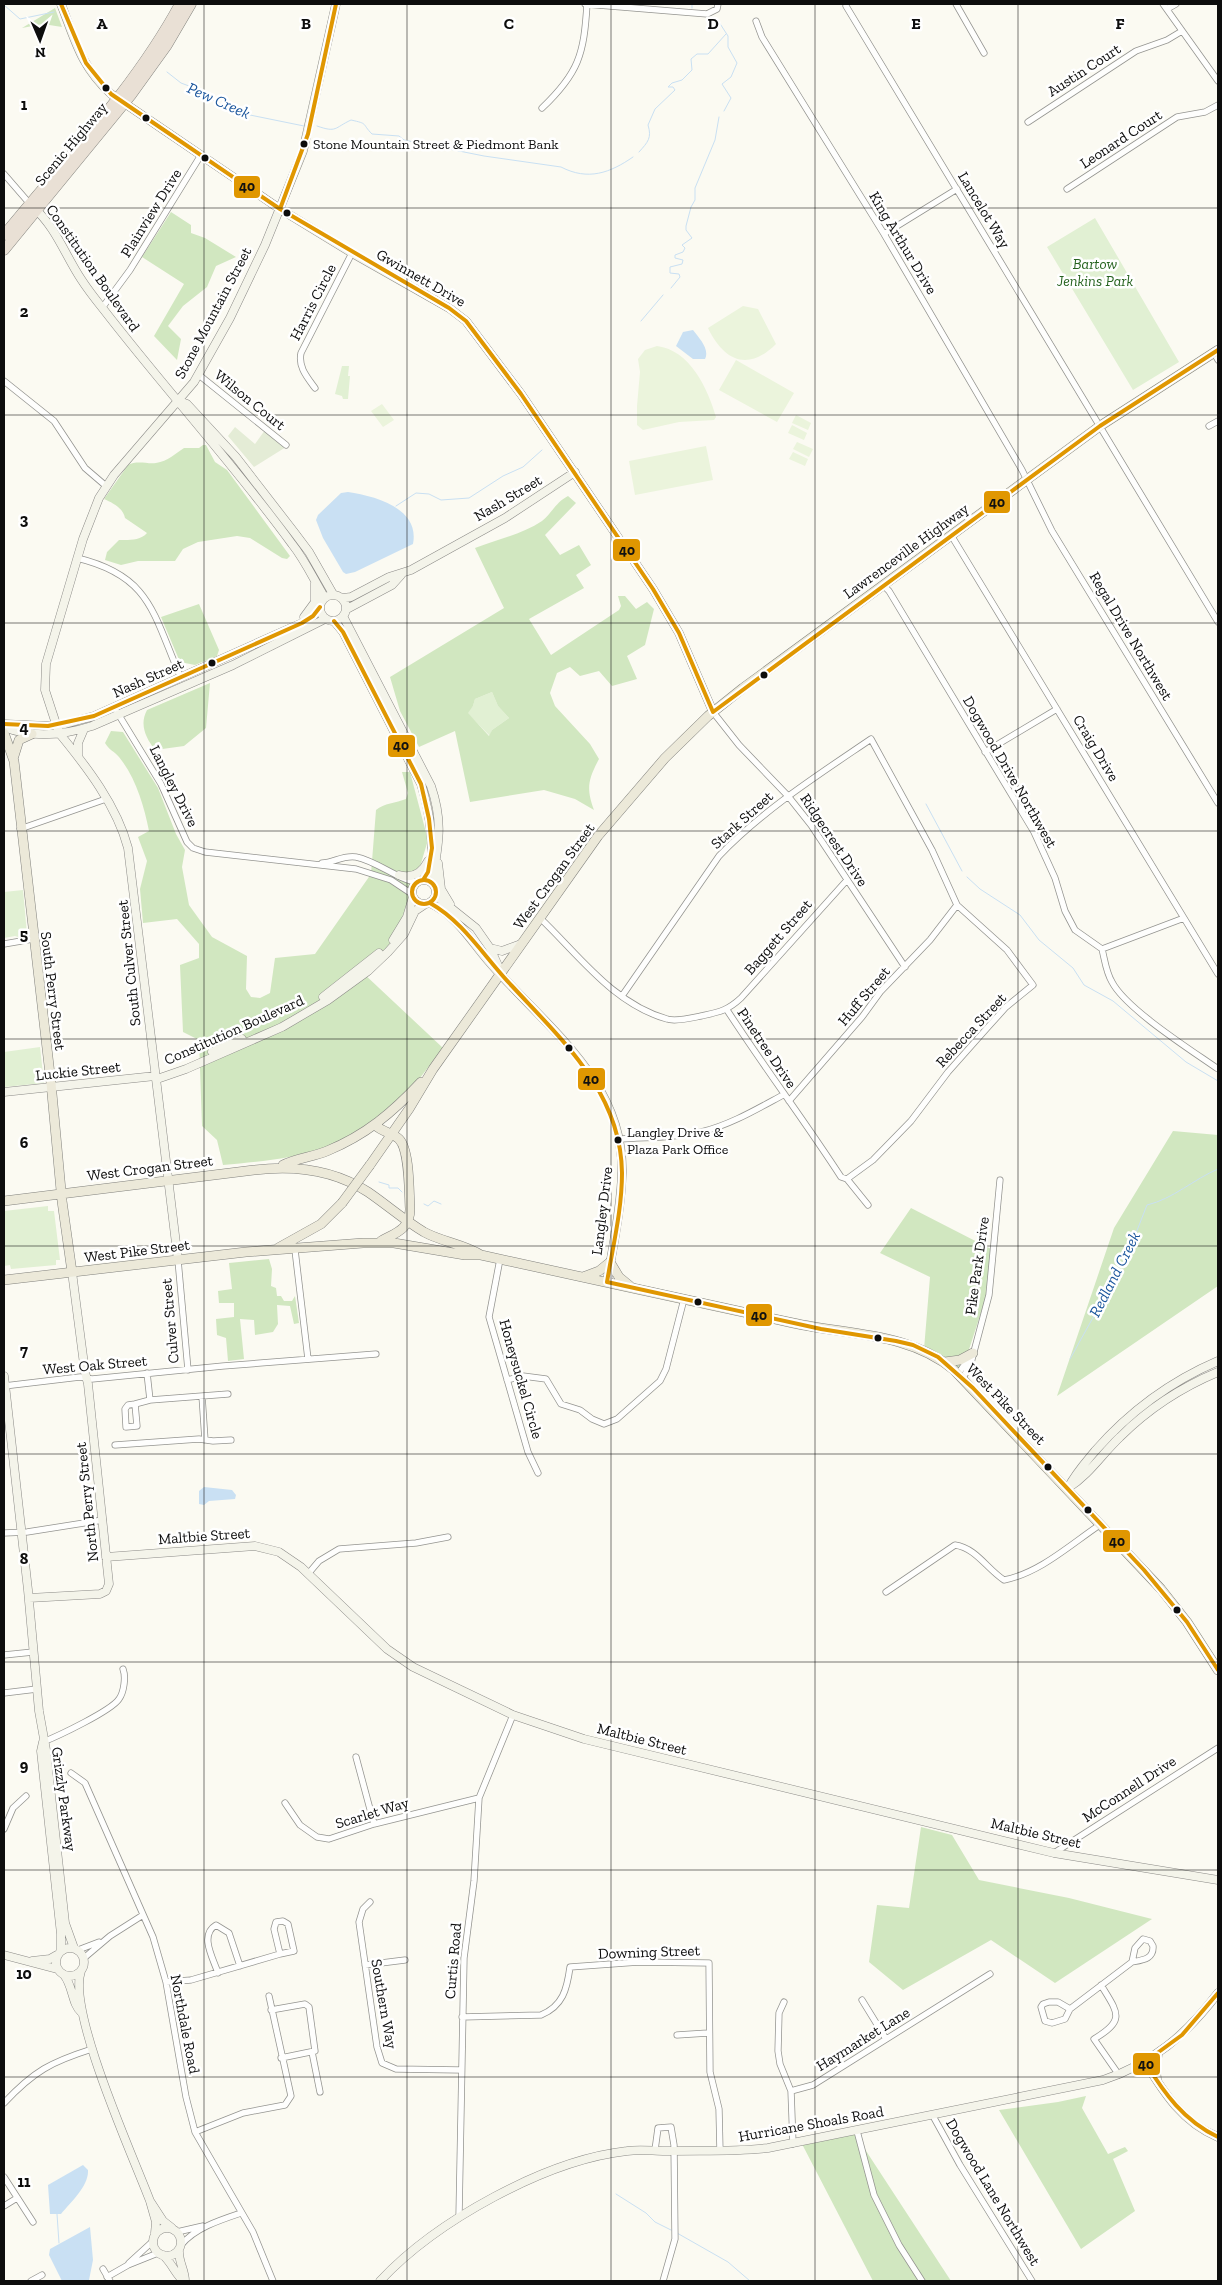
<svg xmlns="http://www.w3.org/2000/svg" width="1222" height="2285" viewBox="0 0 1222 2285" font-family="'Zilla Slab',serif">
<rect width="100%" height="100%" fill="#fbfaf2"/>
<path fill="#e1f0d3" d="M1095,218l84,144 -46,28 -86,-143z
M342,366h7l-1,10h2l-2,23h-5l-1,-3 -7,-2z
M492,692l6,14 11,12 -17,12 -2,6 -23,-23 6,-7 2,-7z
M23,890l4,44 -6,4 -6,-2 -11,2v-46z
M40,1047l4,36 -40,4v-35z
M48,1206v5h6l6,49h-4v5l-45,4 -1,-4 -6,1v-55z"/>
<path fill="#d1e7c0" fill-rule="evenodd" d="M55,8l7,19 -19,-3 -21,4z
M171,212l20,13v8l14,5 31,19 -20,9 -9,21 -24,19 -15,20 13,13 -4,21 -23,-24 30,-52 -42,-27z
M203,445h3l9,17 12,8 63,86 -3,3 -5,-1 -32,-20 -13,-2 -39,6 -15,7 -8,12h-37l-17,4 -16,-5 2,-8 12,-12c9,0 21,1 28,-7l-22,-15c-2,-10 -12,-15 -21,-19l24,-34c9,-5 18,-1 28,-2 12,-2 19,-9 28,-15h15z
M568,496l8,7 -31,32 15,20 19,-10 12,20 -15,10 8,13 -55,31 22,36 68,-45 2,-4 -3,-10h7l11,13 11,-7 7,7 -9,36 -18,11 10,23 -25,7 -13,-15 -19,5 -10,-9 -13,6 -7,20 5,13 35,38 9,15c-11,21 -13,29 -5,51l-19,-11 -31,-9 -74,12 -15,-71 -36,16 -19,-36 -10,-34 114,-69 -29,-60c21,-8 48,-14 67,-27 10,-8 14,-19 26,-25zM492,692l6,14 11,12 -17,12 -3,6 -21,-23 5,-7 2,-7z
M199,604l20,46 -2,6 -22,9 -15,-3 -19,-45z
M210,683l-4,45 -22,18 -29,4c-9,-12 -16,-25 -8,-40z
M111,731l12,1 35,56 18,46 9,16 -3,17 7,38 23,32 35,19 -1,33 5,8 9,1 10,-5 5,-35 40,-4 56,-80 5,-64c8,-7 20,-7 30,-11l2,-6 -6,-21h8l18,68 -18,60 -24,52 -24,20 81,76c-16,20 -35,49 -55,64 -55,43 -99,47 -165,53l-6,-25 -15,-14 -3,-86 -16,-8 -3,-67 19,-7v-14l-22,-25 -34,4 -3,-34 7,-28 -9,-24 11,-6c-5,-25 -13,-53 -30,-74 -5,-6 -10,-7 -14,-14z
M1173,1131l45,4v151l-161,110 57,-168z
M911,1208l80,41 -1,36 -28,86 -38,-22 6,-72 -50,-24z
M269,1259l3,10 -1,17 5,2 1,8h4l3,5h8l3,-5 4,27 -5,1 -4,-18 -13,-1 1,19 -5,8 -18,3 -1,-15 -14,-1 4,40 -16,2 -2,-23 -9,-3 -1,-16 18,-2v-14h-15l-1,-12 14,-2 -3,-26z
M921,1827l31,8 27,45 90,18 83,21 -97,64 -64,-43 -88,50 -34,-28 8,-57 32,3z
M1086,2096l-4,12 26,46 17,-7 3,4 -15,8 22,52 -54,38 -82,-139 59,-8z
M855,2134l96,147h-78l-71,-137z"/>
<path fill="#e4ecd6" d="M235,427l20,17 10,-14 21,17 -32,20 -26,-31z"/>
<path fill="#ebf4dc" d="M743,306l15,3 18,35c-28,28 -52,17 -68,-16z
M657,346c33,4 51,43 59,71l-2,3 -35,2 -36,8 -6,-5v-19l3,-34 -2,-13 7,-9z
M736,360l58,33 -17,29 -58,-32z
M382,404l12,16 -11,7 -12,-16z
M796,415l15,8 -3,7 -16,-7z
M792,425l15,8 -3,7 -16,-7z
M797,442l16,7 -4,8 -16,-8z
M706,446l7,34 -78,15 -6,-34z
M793,452l15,7 -3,7 -16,-7z"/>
<path fill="#c9e0f3" d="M693,330c6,8 17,19 12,29h-12l-17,-13 7,-14z
M348,492c27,4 72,16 65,52l-58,28 -9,2 -3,-2 -20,-34 -7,-18 2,-5 23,-22z
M204,1487l28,3 4,5 -1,4 -26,2 -5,4 -5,-1v-13z
M83,2165l5,5c1,16 -17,32 -27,44h-11l-2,-29z
M90,2227l3,33 -4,20 -27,1 -13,-26 1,-6z"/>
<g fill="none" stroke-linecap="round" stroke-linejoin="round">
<path stroke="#c9e0f3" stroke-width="1" d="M692,4v4
M4,5l16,14 34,-7
M717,19l11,17v11l9,16 -6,14 -9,7 9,14 -7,13
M167,72l14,11 16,6 13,10 35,15 59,12
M317,126c20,7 17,2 34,-6 18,4 10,3 21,14l27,2 5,4 80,16 77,11c27,14 49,6 72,-10
M639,152c9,-10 13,-14 9,-27l7,-16 20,-19 -2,-3h-5l4,-4 10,-3 10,-10 -1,-11 6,-5h11l18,-20
M671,288l9,-11 -1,-3 -9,-1v-6l12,-3 1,-4 -8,-2v-3l8,-3 2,-4 -3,-3 10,-7 -6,-8v-4l5,-19 4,-7v-12l20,-48 4,-23
M641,321l22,-26
M396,506l20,-13 13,1 12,6 28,-2 34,-22 20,-9 19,-17
M926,804l36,67
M967,877l13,12 40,26 19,25 34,28 11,17 29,16 73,61 32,19
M379,1182l10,3v3h9l4,4
M424,1204l4,2 6,-5 7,3
M1070,1359l30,-54 9,-23 18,-26 20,-51c26,-6 47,-26 71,-36
M616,2194l30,19 9,9 16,8
M57,2214l2,29
M677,2233l51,29 22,19"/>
<defs>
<path id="street" d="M585,4l122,10 10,-5 1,-5
M956,4l28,49
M1163,4l55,77
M846,6l372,616
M1167,9l9,-5
M756,21l6,16 122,197 138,236 30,61 166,272
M542,108c37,-35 42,-54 45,-104
M1028,122l108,-71 31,-11 15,-9
M4,174l26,30
M1067,189l110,-72 28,-5 13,-7
M884,234l73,-45
M102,308l28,-38 71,-115
M1214,353l4,7
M199,375l87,70
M4,381l50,40 31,47 21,18
M315,388c-8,-11 -17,-21 -14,-35l51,-100
M1209,426l9,-5
M951,535l267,439
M77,558c75,18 76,57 104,120
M883,585l6,6 145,241 21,46 10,33 10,19 27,19
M117,712l44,72 26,58 6,6 12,4 151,17 35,11 21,14
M713,712l26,33 49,51 23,29 94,142
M985,752l72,-43
M20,829l86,-30
M322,863c12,0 20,-8 34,-6 21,4 44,24 61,25
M540,918c38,36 73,86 127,101 9,3 24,-1 34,-3 18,-4 26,-5 40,-18l106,-118
M4,944l29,-5
M1102,949c3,12 4,23 10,33 14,27 79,68 106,87
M1102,949l82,-31
M622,996l97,-140c44,-46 99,-81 152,-117l61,111 25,55 50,45 26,35 -27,22 -18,20 -40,45 -37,49 -38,39 -26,19
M727,1010c37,57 77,110 114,167l6,2 21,26
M789,1101l73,-84 19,-26 49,-51 27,-35
M620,1139c27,-2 55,-1 81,-7 29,-7 56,-23 82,-37
M295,1250l13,109
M500,1259l-11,58 39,135 10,21
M178,1260l10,110
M147,1373l3,27
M958,1374l13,-19
M963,1378l8,-15 18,-68 11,-115
M507,1380l16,-4 23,3 15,25 19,6 12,9 12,5 13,-5 43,-38 6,-12 18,-70
M4,1386l76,-9 12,2 131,-13 153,-12
M202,1396l3,44
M135,1404l-7,1 -3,4 1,18 11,-1 -2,-22 15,-4 78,-6
M115,1445l84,-6 14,2 18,-1
M4,1533l23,-1 76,-12
M308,1574l11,-13 20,-12 77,-6 32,-6
M886,1592l69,-47c21,3 32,24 49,35 36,-7 67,-36 97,-56
M4,1655l29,-3
M4,1693l33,-4
M43,1742c15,-6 68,-31 76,-43 5,-7 7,-22 4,-30
M356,1757l18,67
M71,1773l14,10 68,154 13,45 20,115 9,35 58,100 20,49
M285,1803l15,22 17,12 12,2 45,-15 105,-26
M4,1829l9,-21 13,-12
M1054,1853l164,-105
M370,1902l-7,7 -4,13 18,125 5,16 14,6 65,1
M283,1921l5,3 6,27 -14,3 -6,-25 2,-7z
M1143,1939l7,2 3,5c1,13 -10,14 -21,16l3,-14z
M78,1950l21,-8
M84,1958l26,-22 33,-21
M365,1965l40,-5
M218,1973c-5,-15 -19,-38 -2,-48l13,8 11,33
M166,1982l25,-2 89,-26
M1101,1985c17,28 25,35 -7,54l25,36
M862,2000l24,39
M784,2002l-5,11 -1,38 2,13 11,27 2,53
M1049,2002h9l12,7 -5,10 -13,4 -7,-2 -4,-14 2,-3z
M1070,2009l62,-47
M271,2010l34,-6 4,3 6,44 -34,7
M462,2017l79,-2c22,-9 26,-26 29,-48l69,-5 70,1 1,109 9,37 1,42
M677,2035l31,-2
M312,2052l8,40
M791,2091l22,-6 177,-111
M4,2103c30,-32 47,-41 88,-54
M933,2116l27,49 72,116
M857,2131l17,64 25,50 23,36
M195,2132l48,-19 42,-8 6,-9 -22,-100
M655,2150l3,-22 13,-1 3,18 1,94 -12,42
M4,2177l29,45
M4,2206l13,-8
M459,2216l5,-258 10,-77 5,-83 34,-83
M177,2232l26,-6
M181,2245c14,-17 39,-25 60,-32
M129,2263l23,-21
M103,2269l7,12
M107,2277l21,-12 30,-12
M31,2281l11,-6"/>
<path id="secondary" d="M61,4c14,36 20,63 50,90l169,115 72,44 97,55 17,13 55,73 132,195 26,44 34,79
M33,207c23,20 32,48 48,72 7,11 15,21 23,31 61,79 129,153 188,234 12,15 20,32 30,49v7
M179,401l8,3 49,53 58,75 15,20 24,42
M320 608a13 13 0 1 1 26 0a13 13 0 1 1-26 0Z
M343,598l8,-1 38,-20 22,-7 94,-52 70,-46
M347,609l45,-24 9,-10
M343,616l88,170c13,38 7,59 1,97
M304,617l11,-15v-19
M334,621l9,11 78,152c7,22 19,78 2,96
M4,724l44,2 17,-2 29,-8 208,-93 11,-7 7,-9
M4,727c28,11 60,8 88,-1l141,-61 92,-46
M59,733l-14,-43 1,-26 37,-125 16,-41 15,-23 80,-93 36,-64 35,-73 38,-94 33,-147
M59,733c28,34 58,73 69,115l50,412
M78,755v-12l6,-14
M438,863l3,26 9,15
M399,875c13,4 23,-2 29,-14
M412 892a12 12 0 1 1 24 0a12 12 0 1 1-24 0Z
M436,896l40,32 14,20 11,24
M430,903c29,14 41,39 61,61 55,63 133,117 131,209 -1,36 -9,73 -15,109
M393,940l14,-23 6,-20
M490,948l12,3 19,-7
M323,997l56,-44
M212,1052l30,-13
M4,1092l151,-16 5,2 26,-9 96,-42 46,-27 40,-29 20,-19 16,-18 11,-23 9,-6
M4,1376l24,214 11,121 7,39 19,173 9,25
M1068,1488c7,-14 17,-25 27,-37 35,-40 74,-69 123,-90
M1068,1488c21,-13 34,-34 52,-51 28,-28 62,-50 98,-65
M106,1557l149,-11 24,6 22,15 86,82 26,18 100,48 71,24 470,114 164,27
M29,1598l71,-4 6,-3 3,-7 -21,-200 -3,-12 -13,-100
M43,1742l-2,9 20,183v17
M56 1962a14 14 0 1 1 28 0a14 14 0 1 1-28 0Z
M4,1955l53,14
M32,1961l18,-2 7,-4
M81,1971c-14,40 52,185 69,230l6,21 -1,11
M64,1975c9,11 8,29 17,37
M1145,2062c19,31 38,61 73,75
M1157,2079l-1,-9 2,-16
M150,2201l13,20 9,7
M153 2242a14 14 0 1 1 28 0a14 14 0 1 1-28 0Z
M179,2250c-1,11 6,20 6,31
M163,2255c9,8 14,22 21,26
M380,2281c56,-60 166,-121 247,-130 13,-2 26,0 38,0 34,-1 69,1 103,-3l335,-68c49,-16 84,-46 115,-87"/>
<path id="primary" d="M4,733l10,28 37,322 11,118 10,71
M14,756l5,-16 13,-6
M375,1125c7,7 18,8 24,14 11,11 10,54 11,70 0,21 -15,24 -29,32
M283,1165c13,-7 30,-8 44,-14 39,-16 66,-39 94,-69
M370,1165l39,-56 24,-40 165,-233 67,-78 43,-42 35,-28 357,-262 118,-76
M4,1201l250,-31c40,-5 79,-1 114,22 19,13 36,28 56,40 18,10 40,12 57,23
M278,1248l43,-24 21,-21
M583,1277l16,-6 11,-9 9,15 11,9
M4,1280l242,-28 117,-9h31l71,12h16c104,23 208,45 312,68 54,12 116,9 161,47l207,219 26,33 31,48
M945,1362l15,-2 13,-7"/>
<path id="highway" d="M4,235c61,-75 130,-146 176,-231
M4,250l127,-155 36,-50 24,-41"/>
</defs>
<use href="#street" stroke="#949490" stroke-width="7"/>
<use href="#secondary" stroke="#8b8a87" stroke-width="9"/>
<use href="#primary" stroke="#81817d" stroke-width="10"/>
<use href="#highway" stroke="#81817d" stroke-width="11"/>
<use href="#street" stroke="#fefefd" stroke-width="5.5"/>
<use href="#secondary" stroke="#f4f4ea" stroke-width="8"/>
<use href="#primary" stroke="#ece9d9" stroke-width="9"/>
<use href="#highway" stroke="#e9e0d5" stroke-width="10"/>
<defs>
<path id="primary-bridge" d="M342,1203l28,-38"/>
</defs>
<use href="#primary-bridge" stroke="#81817d" stroke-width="10" stroke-linecap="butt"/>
<use href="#primary-bridge" stroke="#ece9d9" stroke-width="9"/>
<defs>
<path id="bus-1" d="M61,4l25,59 25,31 169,115 169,99 17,13 55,73 132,195 26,44 34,79 387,-286 118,-76
M280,209l28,-75 28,-130
M334,621l9,11 78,152 8,35 3,29 -4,24 -5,8
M4,724l44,2 46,-10 208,-93 11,-7 7,-9
M412 892a12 12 0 1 1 24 0a12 12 0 1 1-24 0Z
M430,903c34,19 55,55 82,83 51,55 109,107 110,187 0,36 -9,73 -15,109l214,47 75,12 17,4 25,12 35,31 171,182 43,52 31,48
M1218,1993l-36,42 -37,27c19,31 39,59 73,75"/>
</defs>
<use href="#bus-1" stroke="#fff" stroke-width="8"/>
<use href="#bus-1" stroke="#e09701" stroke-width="4"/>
</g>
<path fill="none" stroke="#0d0d0d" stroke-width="1" stroke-opacity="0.55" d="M204,4v2277M407,4v2277M611,4v2277M815,4v2277M1018,4v2277M4,208h1214M4,415h1214M4,623h1214M4,831h1214M4,1039h1214M4,1246h1214M4,1454h1214M4,1662h1214M4,1870h1214M4,2077h1214"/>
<g fill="#0d0d0d" stroke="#fff" stroke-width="2">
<circle cx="106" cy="88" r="4.5"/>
<circle cx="146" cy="118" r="4.5"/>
<circle cx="304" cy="144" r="4.5"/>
<circle cx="205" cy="158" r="4.5"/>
<circle cx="287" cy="213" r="4.5"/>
<circle cx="212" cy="663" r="4.5"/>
<circle cx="764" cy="675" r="4.5"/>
<circle cx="569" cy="1048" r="4.5"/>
<circle cx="618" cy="1140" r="4.5"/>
<circle cx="698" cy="1302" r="4.5"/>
<circle cx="878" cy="1338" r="4.5"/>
<circle cx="1048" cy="1467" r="4.5"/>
<circle cx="1088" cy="1510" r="4.5"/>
<circle cx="1177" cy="1610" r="4.5"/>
</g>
<g text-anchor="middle" stroke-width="5" stroke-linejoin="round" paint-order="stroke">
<g font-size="14" fill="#0d0d0d" stroke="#fff" text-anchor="start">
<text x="313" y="149">Stone Mountain Street &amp; Piedmont Bank</text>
<text x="627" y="1137">Langley Drive &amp;<tspan x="627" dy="17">Plaza Park Office</tspan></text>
</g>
<g font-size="15" fill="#0d0d0d" stroke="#fff">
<text transform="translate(1084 70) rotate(-33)" y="5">Austin Court</text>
<text transform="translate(1121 139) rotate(-33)" y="5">Leonard Court</text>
<text transform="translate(71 144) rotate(-50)" y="5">Scenic Highway</text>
<text transform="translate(984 210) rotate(59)" y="5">Lancelot Way</text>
<text transform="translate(151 213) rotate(-58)" y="5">Plainview Drive</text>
<text transform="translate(903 243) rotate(59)" y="5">King Arthur Drive</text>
<text transform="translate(93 268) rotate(55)" y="5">Constitution Boulevard</text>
<text transform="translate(421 278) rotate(30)" y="5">Gwinnett Drive</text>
<text transform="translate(313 302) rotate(-63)" y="5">Harris Circle</text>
<text transform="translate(213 313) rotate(-62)" y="5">Stone Mountain Street</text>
<text transform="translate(250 400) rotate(39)" y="5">Wilson Court</text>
<text transform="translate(508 498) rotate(-31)" y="5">Nash Street</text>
<text transform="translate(906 551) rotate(-36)" y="5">Lawrenceville Highway</text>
<text transform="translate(1131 636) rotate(59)" y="5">Regal Drive Northwest</text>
<text transform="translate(148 678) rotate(-24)" y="5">Nash Street</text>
<text transform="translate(1096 748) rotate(59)" y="5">Craig Drive</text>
<text transform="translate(1010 772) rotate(60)" y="5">Dogwood Drive Northwest</text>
<text transform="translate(174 786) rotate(63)" y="5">Langley Drive</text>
<text transform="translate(742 820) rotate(-42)" y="5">Stark Street</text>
<text transform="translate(834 840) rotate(56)" y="5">Ridgecrest Drive</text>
<text transform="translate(554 876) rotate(-54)" y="5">West Crogan Street</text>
<text transform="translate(778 937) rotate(-49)" y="5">Baggett Street</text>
<text transform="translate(129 963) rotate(-96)" y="5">South Culver Street</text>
<text transform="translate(53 991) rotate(83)" y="5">South Perry Street</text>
<text transform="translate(864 996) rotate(-50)" y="5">Huff Street</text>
<text transform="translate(234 1030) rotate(-24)" y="5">Constitution Boulevard</text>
<text transform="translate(971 1030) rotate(-47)" y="5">Rebecca Street</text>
<text transform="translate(767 1048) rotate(56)" y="5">Pinetree Drive</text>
<text transform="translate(78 1071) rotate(-6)" y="5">Luckie Street</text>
<text transform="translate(150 1168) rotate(-7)" y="5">West Crogan Street</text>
<text transform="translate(602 1211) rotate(-83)" y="5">Langley Drive</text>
<text transform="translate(137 1251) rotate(-7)" y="5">West Pike Street</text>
<text transform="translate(977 1266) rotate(-82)" y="5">Pike Park Drive</text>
<text transform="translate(170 1321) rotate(-95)" y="5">Culver Street</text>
<text transform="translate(95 1365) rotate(-5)" y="5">West Oak Street</text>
<text transform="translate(521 1379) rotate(74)" y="5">Honeysuckel Circle</text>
<text transform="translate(1006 1404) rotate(46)" y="5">West Pike Street</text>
<text transform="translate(87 1502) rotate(-96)" y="5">North Perry Street</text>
<text transform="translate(204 1536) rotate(-4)" y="5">Maltbie Street</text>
<text transform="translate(642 1739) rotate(14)" y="5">Maltbie Street</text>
<text transform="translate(1129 1789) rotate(-33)" y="5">McConnell Drive</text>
<text transform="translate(64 1799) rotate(82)" y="5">Grizzly Parkway</text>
<text transform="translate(372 1813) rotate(-17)" y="5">Scarlet Way</text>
<text transform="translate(1036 1833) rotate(13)" y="5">Maltbie Street</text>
<text transform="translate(649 1952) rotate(-2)" y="5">Downing Street</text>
<text transform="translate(453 1961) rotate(-85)" y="5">Curtis Road</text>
<text transform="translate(384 2004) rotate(80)" y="5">Southern Way</text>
<text transform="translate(185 2024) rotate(79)" y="5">Northdale Road</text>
<text transform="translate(863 2039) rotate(-32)" y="5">Haymarket Lane</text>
<text transform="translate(811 2124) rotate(-10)" y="5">Hurricane Shoals Road</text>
<text transform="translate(993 2192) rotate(59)" y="5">Dogwood Lane Northwest</text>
</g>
<g font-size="15" font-style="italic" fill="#26631f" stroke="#fff">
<text x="1095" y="269">Bartow<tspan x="1095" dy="17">Jenkins Park</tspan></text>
</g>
<g font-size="16" font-style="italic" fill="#1a559c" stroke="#fff">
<text transform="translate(219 100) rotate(24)" y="6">Pew Creek</text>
<text transform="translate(1114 1274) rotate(-63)" y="6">Redland Creek</text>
</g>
</g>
<g font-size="16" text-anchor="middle" font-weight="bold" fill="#0d0d0d" stroke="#fff" stroke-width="5" stroke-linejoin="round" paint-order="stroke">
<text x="102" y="29">A</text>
<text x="306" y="29">B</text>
<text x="509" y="29">C</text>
<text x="713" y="29">D</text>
<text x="916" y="29">E</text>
<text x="1120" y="29">F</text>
<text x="24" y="110">1</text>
<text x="24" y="317">2</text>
<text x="24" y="525">3</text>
<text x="24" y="733">4</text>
<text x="24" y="940">5</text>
<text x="24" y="1148">6</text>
<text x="24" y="1356">7</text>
<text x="24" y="1564">8</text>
<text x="24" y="1771">9</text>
<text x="24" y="1979">10</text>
<text x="24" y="2187">11</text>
</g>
<g stroke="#fff" stroke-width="2">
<rect x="233" y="175" width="28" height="24" rx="5" fill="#e09701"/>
<rect x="983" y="490" width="28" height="24" rx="5" fill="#e09701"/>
<rect x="612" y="538" width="29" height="24" rx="5" fill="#e09701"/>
<rect x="387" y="734" width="29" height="24" rx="5" fill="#e09701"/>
<rect x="577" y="1067" width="29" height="24" rx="5" fill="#e09701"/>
<rect x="745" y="1303" width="28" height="24" rx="5" fill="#e09701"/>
<rect x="1102" y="1529" width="29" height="24" rx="5" fill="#e09701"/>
<rect x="1132" y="2052" width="29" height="24" rx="5" fill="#e09701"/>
</g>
<g font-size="14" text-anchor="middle" font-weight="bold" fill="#111">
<text x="247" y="191">40</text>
<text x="997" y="507">40</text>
<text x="627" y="555">40</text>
<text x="401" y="750">40</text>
<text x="591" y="1084">40</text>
<text x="759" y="1320">40</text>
<text x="1117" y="1546">40</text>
<text x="1146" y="2069">40</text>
</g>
<rect width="1222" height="2285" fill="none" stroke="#0d0d0d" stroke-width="10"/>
<g transform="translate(40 40) rotate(178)" stroke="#ffffff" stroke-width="4" paint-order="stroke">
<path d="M0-4L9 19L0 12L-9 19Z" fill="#0d0d0d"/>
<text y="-8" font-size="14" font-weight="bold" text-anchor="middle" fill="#0d0d0d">N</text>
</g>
</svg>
